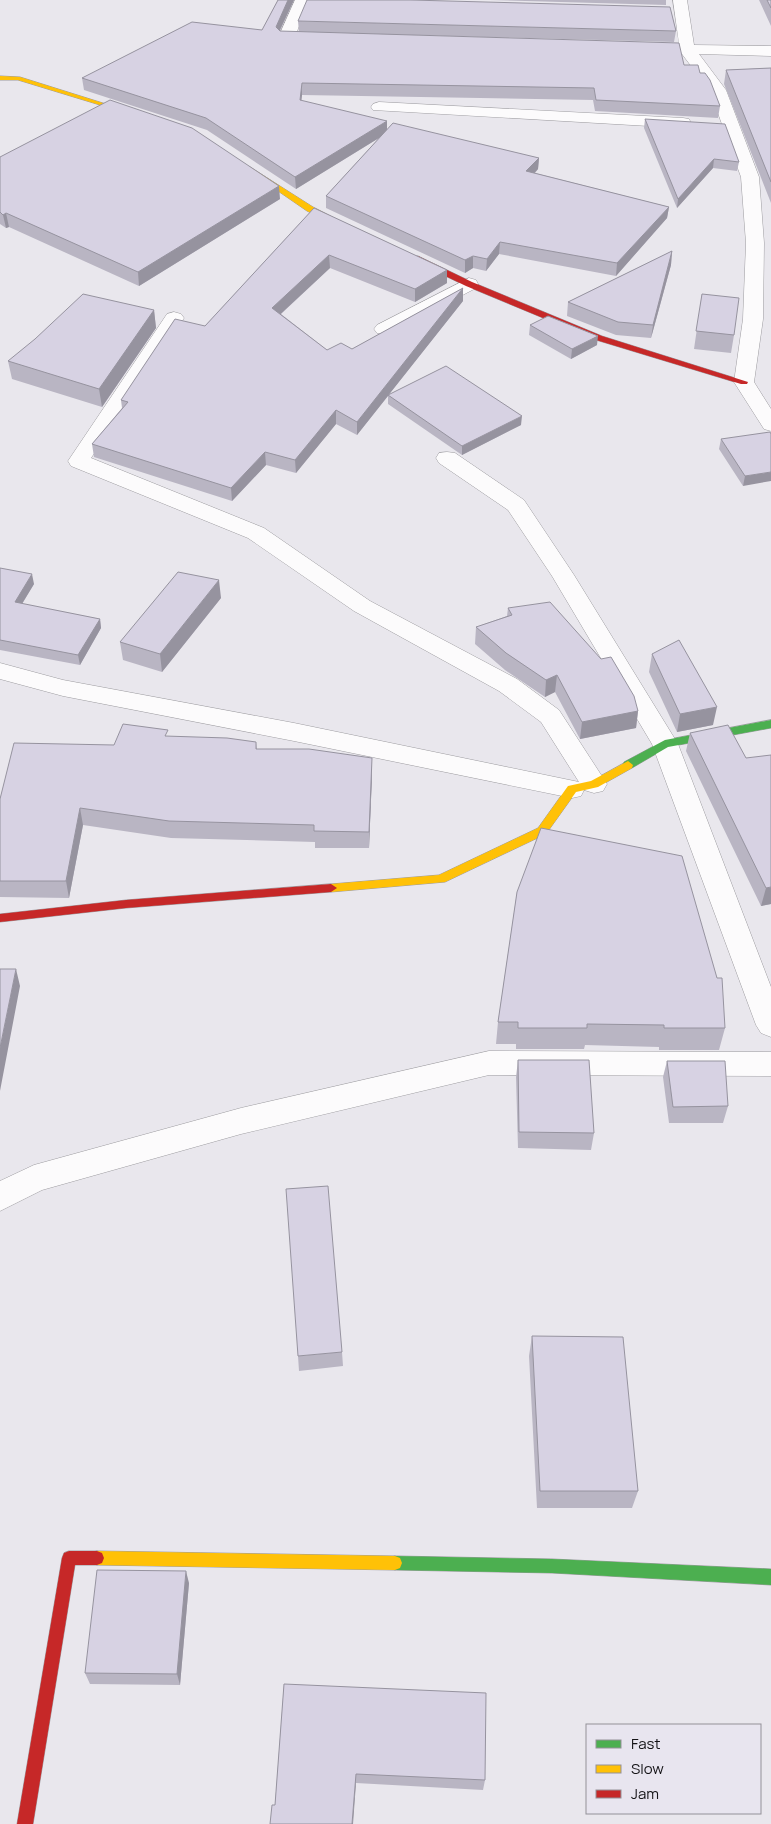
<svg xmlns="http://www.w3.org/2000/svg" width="771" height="1824" viewBox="0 0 771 1824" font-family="Manrope,sans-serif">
<rect width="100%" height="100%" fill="#e9e7ed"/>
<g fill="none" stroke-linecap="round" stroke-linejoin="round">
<defs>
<path id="street" d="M295,0h14l-13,34 26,2 3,3 -3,3 -36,1 -8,-5z
M673,0h14l7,45 77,1v10l-72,-2 27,36 33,87 5,66 -1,76 -9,63 17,27v22l-7,-2 -30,-47 9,-63 3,-76 -5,-66 -31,-86 -28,-37 -39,-1 -8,-5 8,-5 36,1z
M379,102l304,16 6,1 2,4 -2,4 -6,1 -310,-18 -2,-3 2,-3z
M469,278l7,2 2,4 -2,4 -85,45h-14l-3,-4 3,-4z
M174,312l7,2 3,4 -93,140 173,70 106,73 147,78 42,31 48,74 -4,7 -9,2 -10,-3 -3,6 -9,2 -278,-57 -231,-45 -63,-17v-16l63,17 231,43 285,59 -38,-60 -42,-31 -145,-80 -106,-73 -177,-72 -3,-5 99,-147z
M447,452l8,1 69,47 50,75 104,169 93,243v50l-10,-4 -5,-8 -104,-281 -100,-168 -44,-66 -69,-47 -3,-5 3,-5z
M489,1051l282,1v24l-282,-1 -248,59 -199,56 -42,21v-30l34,-16 207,-57z"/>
<path id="fast" d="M771,720v8l-103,19 -36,21h-8l-1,-3 1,-3 41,-22z
M395,1556l157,3 219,10v16l-219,-12 -157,-3 -5,-2 -2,-5 2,-5z"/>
<path id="slow" d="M0,76l20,1 121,38 -5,1 -118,-36h-18z
M246,167h4l63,40 37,19 -7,2 -36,-17 -61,-42z
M628,761l5,4 -1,3 -34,19 -22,5 -30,42 -101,48 -114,10 -6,-4 6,-4 108,-9 99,-47 30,-42 23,-5z
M97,1551l298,5 5,2 2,5 -2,5 -5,2 -298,-5 -5,-2 -2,-5 2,-5z"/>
<path id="jam" d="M412,256h6l54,26 130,54 146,46 -1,2h-6l-145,-44 -130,-54 -54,-26z
M331,884l6,4 -6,4 -205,16 -126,14v-8l126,-14z
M69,1551h28l5,2 2,5 -2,5 -5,2h-22l-42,259h-16l45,-266 2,-5z"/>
</defs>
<use href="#street" stroke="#9d9ca0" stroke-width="1"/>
<use href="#fast" stroke="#9d9ca0" stroke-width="1"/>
<use href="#slow" stroke="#9d9ca0" stroke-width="1"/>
<use href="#jam" stroke="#9d9ca0" stroke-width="1"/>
<use href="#street" fill="#fcfbfc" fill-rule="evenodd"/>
<use href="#fast" fill="#4caf50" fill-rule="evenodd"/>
<use href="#slow" fill="#ffc107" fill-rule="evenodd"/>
<use href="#jam" fill="#c62828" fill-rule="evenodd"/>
</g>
<path fill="#b9b5c3" d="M278,0h16l-14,31 19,1 -1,-11 378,10 -2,11 -264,-7 274,30 16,8 20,33 -2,12 -123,-7 -2,-11 -291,-5 -1,6 86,28 152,29 -1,11 -3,4 134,34 -2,11 -51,58 -117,-22 -13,17 -13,-3 -8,5 -139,-65v-12l53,-58 -83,51 -89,-59 -123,-40 -2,-12 180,-48z
M490,0h176v5z
M759,0h12v26z
M771,68v135l-47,-119 2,-14z
M645,119l94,43 -2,9 -24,-3 -36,40 -33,-80z
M0,157l280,42 -141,87 -130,-59 -3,1 -6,-4z
M314,208l133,62v13l-32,19 -85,-34 -49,46 46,36 25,-1 111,-61v13l-74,93 132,31 -59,30 -74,-51v-8l-31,39 -21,-11 -40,49 -30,-8 -34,36 -138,-44 -2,-13 30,-36 -1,-8 84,-74z
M672,251l-1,14 -20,73 -35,-3 -49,-19 1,-14z
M702,294l32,41 -3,18 -37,-4z
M154,310l2,18 -54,79 -90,-28 -4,-18z
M530,325l67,20 -26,14 -42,-24z
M771,434l-28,52 -24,-37 2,-10z
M0,568l34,16 -12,20 78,15 1,9 -21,37 -80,-15z
M221,598l-59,74 -39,-12 -3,-18z
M508,608l130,103 -2,17 -56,11 -25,-47 -10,5 -40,-27 -30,-26 1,-17 31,-11z
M652,654l61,71 -36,7 -28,-60z
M690,733l56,25 25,146 -10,2 -75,-155z
M169,737l87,5 1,7 115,26 -3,73h-54v-6l-144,-4 -88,-13 -14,73 -69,-1v-98l114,-54z
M517,892l208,136 -6,22h-60v-3l-74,-2 -1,4h-68v-5h-20l2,-22z
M518,1060l76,73 -3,17 -73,-2 -2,-71z
M667,1061l61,45 -5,17h-54l-6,-46z
M532,1336l106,155 -6,17h-95l-8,-152z
M342,1352l1,14 -44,5 -1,-15z
M189,1583l-9,102 -90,-1 -5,-11z
M284,1684l201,96 -2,10 -127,-7 -81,22z"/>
<path fill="#96939f" d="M288,0h6l-18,38v-11z
M302,83v12l-2,17v-12z
M387,121v12l-91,56 -1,-12z
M539,158l-1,11 -13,14 1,-12z
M714,159l-1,9 -36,40 1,-9z
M279,186l1,13 -141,87 -1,-14z
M669,207l-2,11 -51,58 1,-13z
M6,213l3,14 -3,1 -3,-13z
M500,242l-1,12 -13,17 1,-12z
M672,251l-1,14 -20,73 2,-13z
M329,255l1,13 -57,53 -1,-13z
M473,256v12l-8,5v-13z
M447,270v13l-32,19v-13z
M463,288v13l-106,134v-13z
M154,310l2,18 -54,79 -3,-18z
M598,336l-1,9 -26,14 1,-10z
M336,410v14l-40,49 -1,-13z
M522,416l-1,9 -59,30v-9z
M265,452l1,13 -34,36 -1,-13z
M771,472v9l-28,5 2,-10z
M32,574l2,10 -17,28 -2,-10z
M219,580l2,18 -59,74 -2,-18z
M100,619l1,9 -21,37 -2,-10z
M557,675l-2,17 -10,5 1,-17z
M717,707l-4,18 -36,7 3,-18z
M638,711l-2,17 -56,11 2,-17z
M372,758v17l-3,73v-16z
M80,808l3,17 -14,73 -3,-17z
M771,887v17l-10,2 5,-18z
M16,969l4,17 -20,105v-43z
M186,1571l3,12 -9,102 -3,-11z
M356,1774v9l-3,41h-1z"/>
<path fill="#d7d2e3" stroke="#96939f" d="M278,0h10l-12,27 4,4 399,12 5,22h14l2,8h5l5,7 10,26 -124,-6 -2,-12 -292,-5 -2,17 87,21 -92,56 -89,-59 -124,-40 110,-56 70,8z
M307,0h104l259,7 6,24 -378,-10z
M767,0h4v8z
M771,68v114l-45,-112z
M110,100l82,28 87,58 -141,86 -132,-59 -3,2 -3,-3v-55z
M645,119l80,5 14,38 -25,-3 -36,40z
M393,123l146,35 -13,13 143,36 -52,56 -117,-21 -13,17 -14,-3 -8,4 -139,-64z
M314,208l133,62 -32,19 -86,-34 -57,53 55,42 14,-7 11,6 111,-61 -106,134 -21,-12 -41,50 -30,-8 -34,36 -139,-44 36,-42 -7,-2 54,-81 30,7z
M672,251l-19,74 -35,-3 -50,-20z
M83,294l71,16 -55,79 -91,-28 27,-22z
M702,294l37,4 -5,37 -38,-4z
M548,316l50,20 -26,13 -42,-24z
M446,366l76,50 -60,30 -74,-51z
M770,432l1,2v38l-26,4 -24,-37z
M0,568l32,6 -17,28 85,17 -22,36 -78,-15z
M178,572l41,8 -59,74 -40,-12z
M550,602l51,57 10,-2 23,39 4,15 -56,11 -25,-47 -11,5 -40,-27 -30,-26 36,-12 -4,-7z
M679,640l38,67 -37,7 -28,-60z
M123,724l45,6 -3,6 62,2 29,4v7h53l63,9 -3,74 -55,-1v-6l-145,-4 -89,-13 -14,73h-66v-82l14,-56 100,2z
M728,725l18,33 25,-3v132l-5,1 -76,-155z
M541,828l141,28 35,122h5l3,50h-61v-3l-77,-1v4h-69v-6h-20l19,-130z
M0,969h16l-16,79z
M518,1060h71l5,73 -75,-1z
M667,1061h58l3,45 -55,1z
M328,1186l14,166 -44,4 -12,-167z
M532,1336l91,1 15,154h-98z
M97,1570l89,1 -9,103 -92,-1z
M284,1684l202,9 -1,87 -129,-6 -4,50h-82l2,-19h3z"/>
<rect x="586" y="1724" width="175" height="90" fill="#e8e5ef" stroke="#939198"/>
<rect x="596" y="1740" width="25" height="8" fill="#4caf50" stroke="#939198"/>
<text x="631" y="1749" font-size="15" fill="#141316">Fast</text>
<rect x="596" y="1765" width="25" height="8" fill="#ffc107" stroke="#939198"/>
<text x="631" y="1774" font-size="15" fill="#141316">Slow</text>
<rect x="596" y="1790" width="25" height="8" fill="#c62828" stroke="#939198"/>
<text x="631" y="1799" font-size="15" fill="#141316">Jam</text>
</svg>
